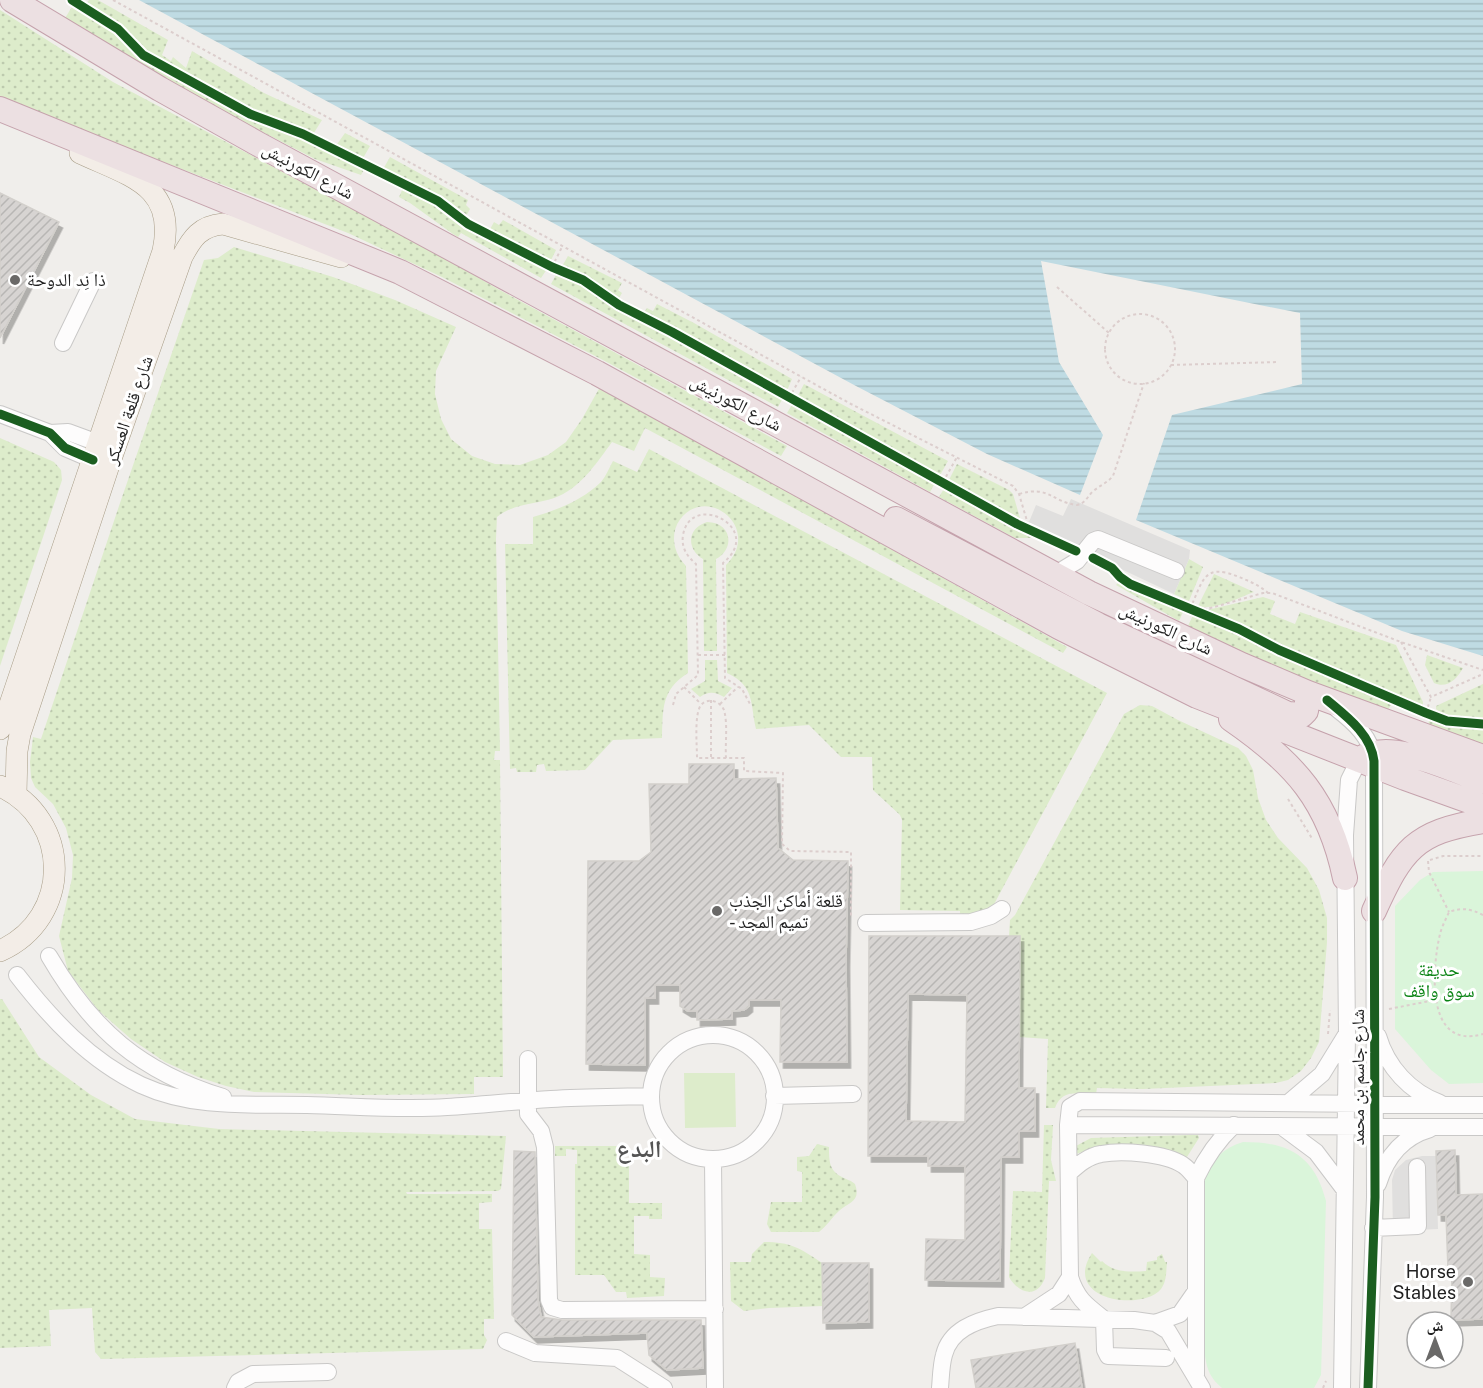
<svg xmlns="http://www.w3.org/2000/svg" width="1483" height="1388" viewBox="0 0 1483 1388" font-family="'Public Sans','Noto Naskh Arabic',sans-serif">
<defs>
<pattern id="grass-dots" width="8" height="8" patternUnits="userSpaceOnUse" patternTransform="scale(1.5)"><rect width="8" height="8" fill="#ddeccb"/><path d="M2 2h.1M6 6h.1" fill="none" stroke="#bdcaae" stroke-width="1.8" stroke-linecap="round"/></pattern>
<pattern id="water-rules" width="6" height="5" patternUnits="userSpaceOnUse" patternTransform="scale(1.5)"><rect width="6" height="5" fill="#bfdbe3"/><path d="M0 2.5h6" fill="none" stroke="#a4bcc2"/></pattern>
<pattern id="building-hatch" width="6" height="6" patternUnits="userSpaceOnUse" patternTransform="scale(1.5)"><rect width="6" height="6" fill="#d7d4d2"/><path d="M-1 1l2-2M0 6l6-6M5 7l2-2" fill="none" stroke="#b8b6b4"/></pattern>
<filter id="shadow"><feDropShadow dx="3.5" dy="6" stdDeviation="0" flood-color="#0004"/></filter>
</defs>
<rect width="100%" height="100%" fill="#f0eeeb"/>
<path fill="url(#grass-dots)" d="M89,0h9l70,40 -6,15 9,6 2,-4 13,11 6,-17 72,42 58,27 -10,16 -47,-16 -18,-9 -102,-58 -20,-22 -39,-27z
M73,5l45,30 13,16 14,10 99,55 62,23 59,29 -4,7 -46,-16 -97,-50 -154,-89z
M0,10l113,72 328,174 57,33 289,157 -6,10 -178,-96 -161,-83 -94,-44 -260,-100 -88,-36z
M345,133l25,13 -8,14 -27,-13z
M390,157l78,43 -2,5 4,4 -5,9 -24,-19 -59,-28z
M403,188l41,21 22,17 81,43 -6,9 -80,-45 -3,4 -5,-3 -43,-31 -11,-6z
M503,220l53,30 -7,14 -60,-33 5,-9 5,3z
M234,247l99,30 62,23 61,27 -20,44 -1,23 6,25 10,20 21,17 23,8 25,1 28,-10 18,-13 16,-23 18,-32 467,260 -4,6 -418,-225 -11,23 -22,-9c-14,19 -30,44 -53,54 -21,9 -43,6 -62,21l-1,22 4,212h-5l-1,9h6l3,317h-29v17l-113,1 -107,-3 -28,-6 -28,-9 -33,-15 -34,-23 -33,-29 -30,-39 -9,-35 13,-58 1,-23 -7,-27 -13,-24 -18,-17 -4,-9 -1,-16 3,-25 8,2 79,-236 84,-243 14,-2z
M568,256l54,27 -4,7 4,3 -5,8 -41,-26 -15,-7z
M558,271l21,11 50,33 69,34 85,49 -5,9 -227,-123z
M657,304l37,19 98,56 -6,14 -144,-78 5,-7 6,3z
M804,384l144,77 -9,16 -143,-78z
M793,403l143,78 -6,11 -143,-79z
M0,438l54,24 7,8 1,10 -62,186z
M649,449l458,244 -115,215 -32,11v-8l-60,-1 2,-90 -2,-5 -27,-25 -1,-33h-31l-32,-32 -53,4c-6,-26 -1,-43 -29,-56l-1,-108c8,-8 13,-17 12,-29 -1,-8 -4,-14 -10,-20 -33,-30 -75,15 -42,50l2,107c-27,17 -25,36 -26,65l-49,2 -28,30 -39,1 -2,-7 -7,1 -1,7h-19l-1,-4 -6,1 -5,-225h28v-27c24,-7 50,-17 68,-35 5,-6 8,-14 12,-21l24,11z
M957,464l52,26 4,4 9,31 -74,-43z
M945,487l90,51h-20l-76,-41z
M707,522c24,0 29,26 9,37l1,92h-13l-1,-92c-17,-10 -16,-31 4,-37z
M1189,559l14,8 -14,34 -15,-7z
M1214,574l40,18c-16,6 -40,19 -56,14z
M1118,583l66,27 -5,11 -63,-36z
M1263,597l12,4 -5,13 25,10 5,-12 96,33 27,57v6l-98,-41 -122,-56z
M1193,615l166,76 2,-4 32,15 -6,9 -7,-2 -107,-43 -85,-40z
M1427,655l36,13c-6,11 -16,21 -29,15l-9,-18z
M705,660h12l1,21 14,7 -8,9c-9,-5 -15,-6 -24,0l-9,-8 14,-8z
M1483,684v38l-42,-4 1,-4 -6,-5v-3z
M1140,705l12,1 26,14 60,28 8,8 7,14 5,28 8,22 12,18 29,30 12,22 8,28v24l-8,100 -8,16 -10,13 -13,9 -12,3 -133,6 -46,-1 -1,6c-18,0 -34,-6 -41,14h-9l2,-69 -29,-2v-101h-10l1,-16 5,-5 109,-201z
M1429,721l29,5 25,2v16l-55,-18z
M0,999h2l37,58 52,38 44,24 84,10 287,7 -5,53 -3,2 -92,1 1,2h85v8l-13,1v26h13l2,90h-10v16l3,5 -4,9 -382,10 -6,-7 -3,-44 -43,2 2,36 -51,2z
M1044,1125h9l-2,35 5,21h-7l-4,97c-8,21 -26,16 -36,-1l4,-86 29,1z
M1190,1135h8l1,3 -14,22 -91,-12 -18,6 -2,-7 17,-9z
M817,1144l12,3c0,13 0,24 13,30 5,3 9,3 13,7 6,17 -5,18 -15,26 -8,7 -13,16 -21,22h-48l-4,-8 4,-22h31v-30l-5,-1v-14l12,-1z
M555,1146h65l1,14 8,2v41h33v16h-13v-3h-15v38l16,1v22l15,1 -1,18 -37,2 -1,-6h-10l-12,-17h-29v-111h2v-14l-11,-1v7h-11z
M764,1242c27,0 36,6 58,21l1,43 -54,2 -25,3 -13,-10 -1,-39h21l1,-8z
M1092,1253l9,9 1,-1c12,12 28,11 44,10l1,-9 10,-2v-3l5,-3 3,8h2c-1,9 0,19 -6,27 -19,23 -100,11 -69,-36z"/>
<path fill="#daf5da" d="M1483,871v212l-34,1 -18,-14 -36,-41v-123l25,-26 13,-8z
M1243,1142c45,0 71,13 83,59l-5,174 -7,13h-92c-11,-9 -15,-18 -17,-32v-177c8,-20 18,-31 38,-37z"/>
<path fill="#ddeccb" d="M684,1073h51l1,54 -51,1z"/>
<path fill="#e0dfde" d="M1071,499l119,51 -1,9 -15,35 -144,-68 -1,-4 7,-17 27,11z
M1422,1156h14l2,73 -45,2 -1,-51 3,-10 11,-10z"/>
<path fill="url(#water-rules)" d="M139,0h1344v656l-81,-25 -266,-111 36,-105 130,-31 -2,-71 -259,-52 18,101 44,73 -23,60 -93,-41 -131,-68z"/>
<path fill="url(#building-hatch)" stroke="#d3d0cc" stroke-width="1.5" fill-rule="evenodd" filter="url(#shadow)" d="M0,193l59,29 -59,116z
M689,764h45v15l42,-1 2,70 15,12 55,1 -2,100 1,101h-67l1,-62h-32v6l-5,4 -12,1v8l-35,1v-9h-9l-8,-5v-21h-25v13h-10v67l-59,-1 2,-203h51l12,-9 -2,-68h40z
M869,936h151l-1,152h16v43h-16v26h-18l-1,124 -75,-1 1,-41 39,1v-74h-37v-10h-60zM908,994l59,1 -2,127 -59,-1z
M1455,1150l1,45 27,-1v125l-32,1 1,-50h-4l-2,-55h-8l-2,-64z
M514,1151l21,1 3,148 3,17 21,3h139l2,48 -36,2 -18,-15 -2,-22 -113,4 -22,-22z
M822,1263h47v59l-46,1z
M1075,1343l7,45h-106l-5,-28z"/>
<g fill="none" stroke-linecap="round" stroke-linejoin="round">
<defs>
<path id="minor" d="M63,343l30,-62
M0,414l50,19 15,15 28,12
M50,433l18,-1 30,11
M1054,575l23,-14 16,-20 5,-2 78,32
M1337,709c17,13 35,29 37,52l1,436 -7,191
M866,923l105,-1 20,-6 11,-7
M49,956c43,74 92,116 174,141
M17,975c34,44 73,86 124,110 52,24 111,19 166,20 46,1 94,5 140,2 35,-2 69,-6 104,-8 33,-2 66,-2 100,-3
M651 1097a62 62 0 1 1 124 0a62 62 0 1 1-124 0Z
M1378,1036c9,31 32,56 62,67
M528,1059v55l13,17 4,16 4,153 3,7 10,3 153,-1
M774,1096l79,-2
M1288,1103l34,-29 24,-39
M1068,1125l415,2
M1281,1126l35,26 28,37
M713,1159l2,229
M1069,1173c9,-8 19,-17 32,-19 20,-4 64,-1 82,11 5,3 9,9 13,13v197
M1196,1178c10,-21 21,-37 38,-53
M1378,1184c8,-26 24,-47 52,-55
M1373,1228l45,-2 -1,-59
M1024,1317l35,-23 11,-17
M1155,1323l25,-9 16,-23
M506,1341l29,12 82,5 47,30
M1166,1358l-58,-2 -3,-6 -1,-31c-18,-14 -27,-20 -34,-42l-2,-152 2,-18 10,-6 403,4
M235,1388l3,-6 15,-8 75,-2
M940,1388c1,-11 1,-23 4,-33 6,-25 31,-34 54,-39l136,4 21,3 13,8 34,57
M1342,1388l5,-354 -2,-199 4,-55 10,-20"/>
<path id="major" d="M0,729l9,-22 154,-456c14,-66 -34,-75 -83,-98
M0,786c72,33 73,132 0,165
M16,794l1,-43 3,-17 92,-278 70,-199c10,-19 18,-31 41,-33l118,33"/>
<path id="highway" d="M12,0l148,89 98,55 831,449 153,72 66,28 175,64
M0,109l400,163 197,101 462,254 138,69 208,82 78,28
M896,519l202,106 190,89 14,1 4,-4 2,-18
M1231,719c64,44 98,82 114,159
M1359,760c28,-23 93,10 124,21
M1374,911c28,-61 40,-79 109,-90"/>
</defs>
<use href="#minor" stroke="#c9c8c7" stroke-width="18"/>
<use href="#major" stroke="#a79c86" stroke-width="22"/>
<use href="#highway" stroke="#c5a2ac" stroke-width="26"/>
<path stroke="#dccecd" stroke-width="2" stroke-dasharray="3 3" stroke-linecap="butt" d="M113,0l738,404 162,82 6,8 11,37
M552,267l10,-20
M1057,287l52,46
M1105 349a35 35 0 1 1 70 0a35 35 0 1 1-70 0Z
M1171,365l107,-3
M789,398l12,-21
M943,482l14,-25
M1019,494c30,-9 33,8 58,11 8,-2 9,-6 15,-13 7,-6 15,-9 21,-16l31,-93
M1192,605l15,4 56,-16h9l129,49 82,28
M1190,609c13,-28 13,-47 49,-32 10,4 20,8 29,16
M1401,642l30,55 52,-23
M698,655h27
M684,687l17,17
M711,700v58
M720,704l18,-17
M673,705l3,-11 22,-19 -2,-111c-9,-8 -15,-16 -13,-29 8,-45 83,-7 40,28l2,115 17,11 8,15
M1426,713l5,-16
M726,758c-1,-14 2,-34 -2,-48 -4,-9 -16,-13 -23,-5 -7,9 -4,41 -4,53h47v13l39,2 -1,71 8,7 61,1v64
M1288,799l25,41
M1430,860l13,-4h40
M1428,861l1,11 20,40
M1483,915c-12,-6 -21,-8 -34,-3 -3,7 -7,14 -9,22 -8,34 -15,117 43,100
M1389,1009l46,-9
M1328,1034l2,-24
M1323,1388l3,-7"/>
<use href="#minor" stroke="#fdfcfc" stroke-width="16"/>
<use href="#major" stroke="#f3ede7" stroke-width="21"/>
<use href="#highway" stroke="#ece0e2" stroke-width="24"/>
<defs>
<path id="cycleway" d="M72,0l46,29 25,26 107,59 53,20 135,67 30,23 84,43 31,13 36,25 53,27 345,192 59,27
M0,414l50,19 15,15 28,12
M1093,558l19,10 8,9 10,7 109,45 40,21 147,63 21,8 36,3
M1327,700c19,16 44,34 47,61l1,436 -7,191"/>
</defs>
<use href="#cycleway" stroke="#fff" stroke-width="13"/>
<use href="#cycleway" stroke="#1b5e20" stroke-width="9"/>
</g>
<g fill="#6a6968" stroke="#fff" stroke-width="2">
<circle cx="15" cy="280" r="6"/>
<circle cx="717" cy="911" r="6"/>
<circle cx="1468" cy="1282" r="6"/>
</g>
<g text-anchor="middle" stroke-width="6" stroke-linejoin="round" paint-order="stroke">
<g font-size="18" fill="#222" stroke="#fff">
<text transform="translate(308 171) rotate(28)" y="6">شارع الكورنيش</text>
<text transform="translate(736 403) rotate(28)" y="6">شارع الكورنيش</text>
<text transform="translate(129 410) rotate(-71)" y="6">شارع قلعة العسكر</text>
<text transform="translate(1166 629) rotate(25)" y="6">شارع الكورنيش</text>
<text transform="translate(1358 1077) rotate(-90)" y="6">شارع جاسم بن محمد</text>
</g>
<g font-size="18" fill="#222" stroke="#fff" text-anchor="start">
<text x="27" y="286">ذا نِد الدوحة</text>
<text x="729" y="907">قلعة أماكن الجذب<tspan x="729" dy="21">- تميم المجد</tspan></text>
<text x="1456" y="1278" text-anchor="end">Horse<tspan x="1456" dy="21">Stables</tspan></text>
</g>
<g font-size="18" fill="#0c8416" stroke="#fff">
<text x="1439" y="976">حديقة<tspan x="1439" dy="21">سوق واقف</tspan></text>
</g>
<g font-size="24" font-weight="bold" fill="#555" stroke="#fff">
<text x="639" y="1157">البدع</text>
</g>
</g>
<g transform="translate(1435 1340)"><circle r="28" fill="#ffffff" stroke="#a7a7a7" stroke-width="1.5"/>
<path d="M0-4.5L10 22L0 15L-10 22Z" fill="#6a6968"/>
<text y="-9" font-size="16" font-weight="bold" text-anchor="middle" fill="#222222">ش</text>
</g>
</svg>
